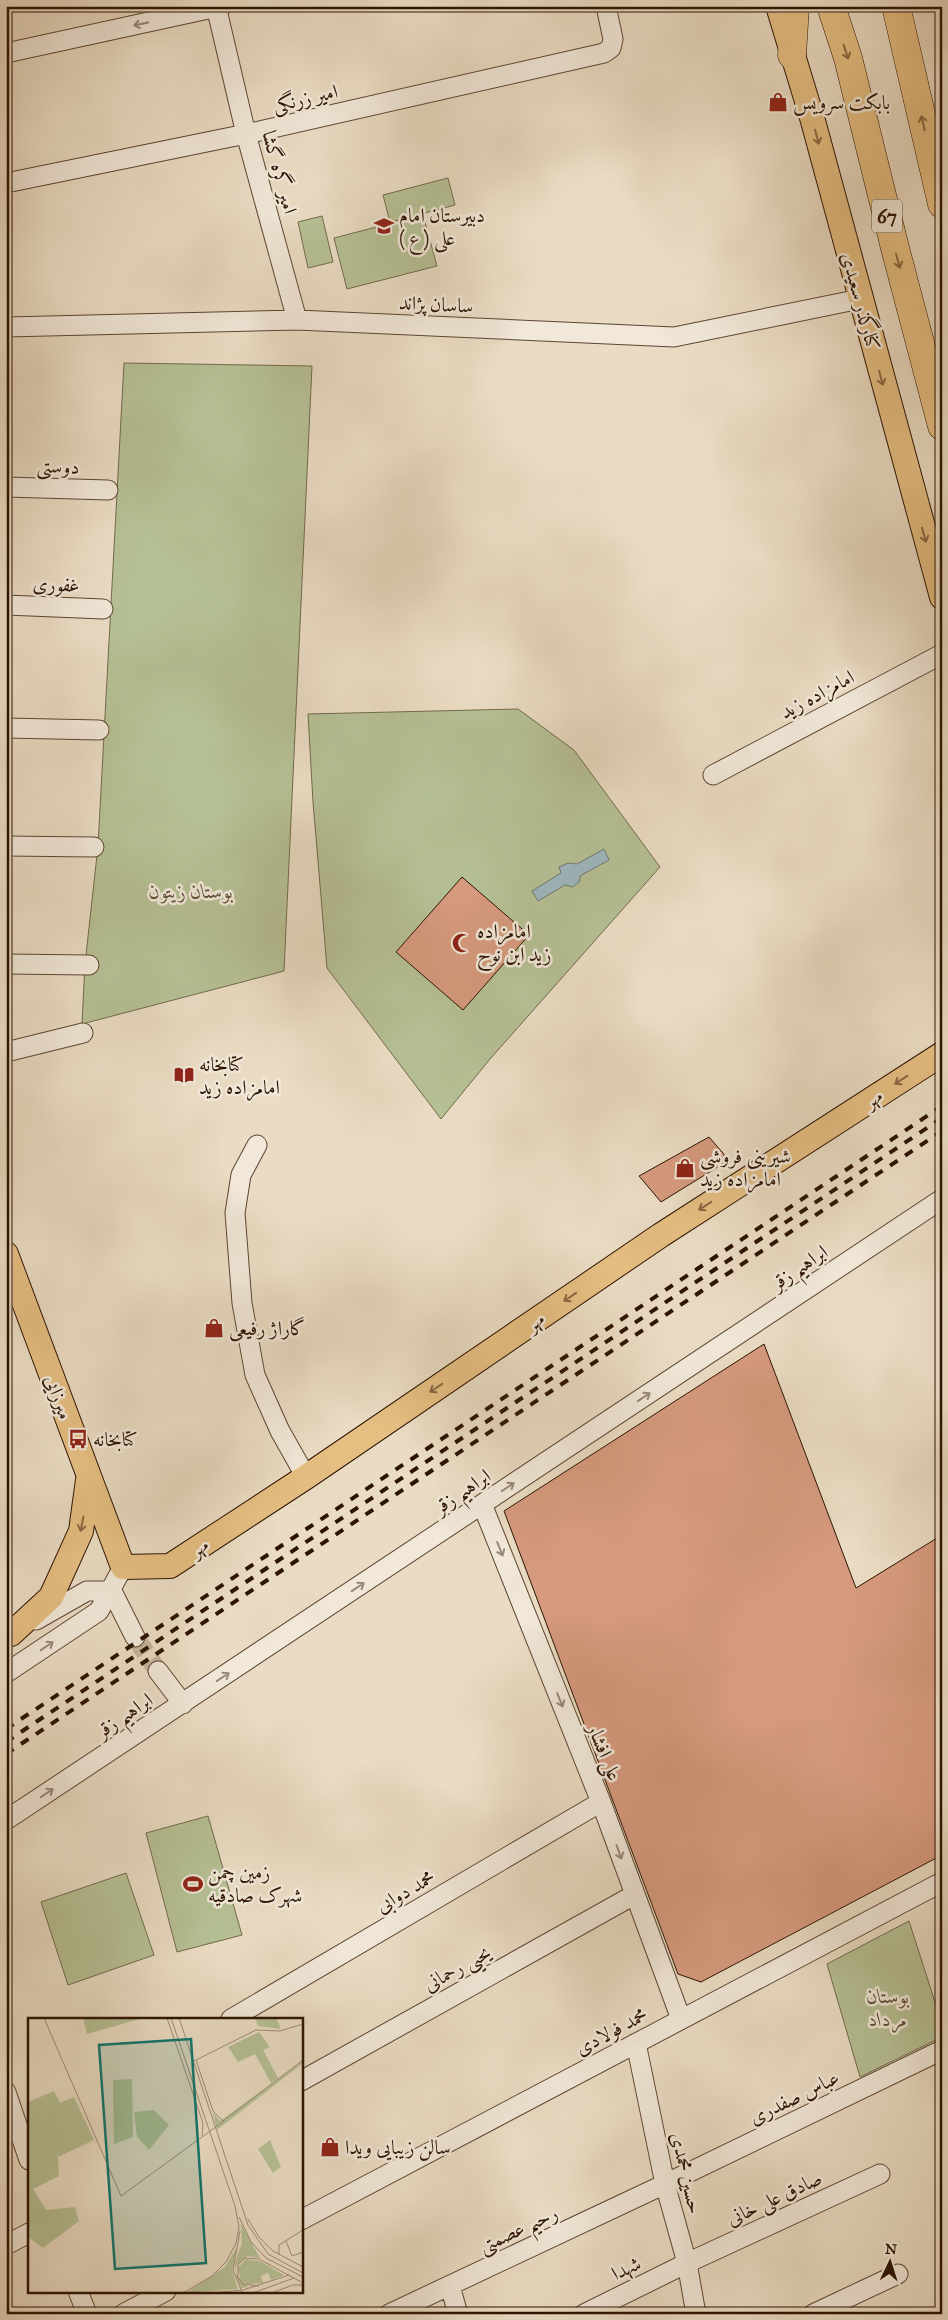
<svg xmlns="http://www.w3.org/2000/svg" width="948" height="2320" viewBox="0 0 948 2320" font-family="'IM FELL Great Primer',Amiri,serif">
<rect width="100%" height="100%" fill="#eadcc4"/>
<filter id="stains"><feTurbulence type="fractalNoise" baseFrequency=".004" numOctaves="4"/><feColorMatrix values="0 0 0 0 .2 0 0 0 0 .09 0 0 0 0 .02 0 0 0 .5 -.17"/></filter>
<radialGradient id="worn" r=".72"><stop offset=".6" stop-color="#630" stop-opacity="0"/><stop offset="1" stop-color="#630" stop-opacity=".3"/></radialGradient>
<path fill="#b6c095" stroke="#716a4c" d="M448,178l7,27 -65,17 -7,-27z
M423,215l14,51 -90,23 -13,-51z
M322,216l11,46 -25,6 -10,-46z
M124,363l188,3 -28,605 -202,53 3,-60 13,-118z
M518,709l56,41 86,117 -170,192 -49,60 -114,-151 -14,-166 -5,-88z
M208,1816l34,119 -65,17 -31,-119z
M126,1873l28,82 -86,30 -27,-83z
M909,1921l33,103v13l-82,40 -33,-113z"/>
<path fill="#9eb8bf" stroke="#707673" d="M604,849l5,11 -29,16v5l-7,6 -8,-2 -27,16 -6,-10 29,-18 -2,-6 9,-4 9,1z"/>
<path fill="#d69a7e" stroke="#2c1302" d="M462,877l67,58 -66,75 -67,-58z
M709,1137l20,23 -68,42 -22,-26z
M764,1344l92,244 86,-53v320l-241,127 -23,-8 -174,-463z"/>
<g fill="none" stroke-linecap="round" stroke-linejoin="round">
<path stroke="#c4b49d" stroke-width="19" stroke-dasharray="19 9" stroke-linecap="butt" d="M135,1637l23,34"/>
<defs>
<path id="minor" d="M216,6l30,128 51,186
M6,53l216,-47
M6,183l240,-49 358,-81 7,-5 2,-9 -7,-33
M6,327l291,-7 377,17 186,-38
M6,487l102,3
M6,605l97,4
M6,728l93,2
M713,775l229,-121
M6,846l88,1
M6,964l83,1
M6,1052l77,-19
M257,1145l-16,30 -6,38 7,90 13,72 25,56 26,46
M482,1504l119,298 80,217
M112,1591l23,46
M36,1620l51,-29h25
M158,1671l25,33
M6,1673l93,-62 24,-44
M6,1820l936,-621
M231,2019l370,-217
M636,2043l29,141 22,79 9,51
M301,2081l333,-186
M6,2092l23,68
M301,2220l641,-338
M6,2245l23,-12
M450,2286l8,28
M78,2291l9,23
M123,2314l43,-23
M389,2314l276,-130 277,-134
M584,2314l103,-51 193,-89
M813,2314l85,-40"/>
<path id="major" d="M778,6l35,115 129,476
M6,1254l117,313 47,-1 136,-89 355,-242 281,-181
M11,1634l40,-37 11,-24 19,-42 7,-51"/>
<path id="highway" d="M831,6l17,52 47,190 47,178
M896,6l46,198
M792,55l3,-49"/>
</defs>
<use href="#minor" stroke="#5c4532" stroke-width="21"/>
<use href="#major" stroke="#2c1302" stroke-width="26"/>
<use href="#highway" stroke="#2c1302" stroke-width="29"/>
<use href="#minor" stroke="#f1e8d9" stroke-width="19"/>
<use href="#major" stroke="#e5be82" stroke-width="24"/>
<use href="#highway" stroke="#e5be82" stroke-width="28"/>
<path stroke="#2c1302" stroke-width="4" stroke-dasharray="9 9" stroke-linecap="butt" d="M6,1729l936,-623
M6,1742l936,-624
M6,1754l936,-623"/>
</g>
<defs><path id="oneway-shaft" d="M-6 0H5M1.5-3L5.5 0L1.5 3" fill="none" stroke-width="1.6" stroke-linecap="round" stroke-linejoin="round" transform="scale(1.25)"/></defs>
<g stroke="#988878">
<use href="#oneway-shaft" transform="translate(141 24) rotate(168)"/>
<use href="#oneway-shaft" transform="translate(644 1397) rotate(-34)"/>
<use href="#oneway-shaft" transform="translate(508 1487) rotate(-34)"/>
<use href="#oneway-shaft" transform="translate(500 1549) rotate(68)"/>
<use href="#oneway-shaft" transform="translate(358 1587) rotate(-34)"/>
<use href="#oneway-shaft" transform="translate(47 1646) rotate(-34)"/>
<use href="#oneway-shaft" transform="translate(223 1677) rotate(-34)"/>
<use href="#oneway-shaft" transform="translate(560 1700) rotate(68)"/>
<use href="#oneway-shaft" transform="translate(47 1793) rotate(-34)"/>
<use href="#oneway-shaft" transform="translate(619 1852) rotate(70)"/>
</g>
<g stroke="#886842">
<use href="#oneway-shaft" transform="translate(846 52) rotate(72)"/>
<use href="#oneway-shaft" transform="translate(923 123) rotate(-103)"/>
<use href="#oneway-shaft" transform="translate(817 137) rotate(75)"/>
<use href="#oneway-shaft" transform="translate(898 261) rotate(75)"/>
<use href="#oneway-shaft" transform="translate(881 378) rotate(75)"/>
<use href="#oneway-shaft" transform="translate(924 535) rotate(74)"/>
<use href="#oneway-shaft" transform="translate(901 1080) rotate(147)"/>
<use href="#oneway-shaft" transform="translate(705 1206) rotate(147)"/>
<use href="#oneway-shaft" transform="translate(570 1297) rotate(146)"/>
<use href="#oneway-shaft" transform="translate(436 1388) rotate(146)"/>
<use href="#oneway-shaft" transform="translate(82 1524) rotate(101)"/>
</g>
<defs>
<symbol id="shop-bare" viewBox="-9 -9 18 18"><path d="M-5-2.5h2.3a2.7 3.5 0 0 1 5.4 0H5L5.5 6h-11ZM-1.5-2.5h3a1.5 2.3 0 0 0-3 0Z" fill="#8f2418" stroke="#f1e8d9" stroke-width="2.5" paint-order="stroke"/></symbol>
<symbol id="school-bare" viewBox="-9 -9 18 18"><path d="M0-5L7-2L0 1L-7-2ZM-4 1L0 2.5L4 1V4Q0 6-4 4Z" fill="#8f2418" stroke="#f1e8d9" stroke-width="2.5" paint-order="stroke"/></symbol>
<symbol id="mosque-bare" viewBox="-9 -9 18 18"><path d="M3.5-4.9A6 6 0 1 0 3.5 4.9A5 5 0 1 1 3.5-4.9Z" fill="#8f2418" stroke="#f1e8d9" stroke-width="2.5" paint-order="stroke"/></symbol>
<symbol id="library-bare" viewBox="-9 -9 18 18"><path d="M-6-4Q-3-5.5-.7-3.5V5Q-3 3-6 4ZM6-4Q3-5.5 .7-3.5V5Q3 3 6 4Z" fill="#8f2418" stroke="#f1e8d9" stroke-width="2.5" paint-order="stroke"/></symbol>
<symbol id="bus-bare" viewBox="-9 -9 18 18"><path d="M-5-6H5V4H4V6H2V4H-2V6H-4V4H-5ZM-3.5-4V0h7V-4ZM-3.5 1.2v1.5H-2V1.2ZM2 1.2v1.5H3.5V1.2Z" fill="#8f2418" stroke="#f1e8d9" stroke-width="2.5" paint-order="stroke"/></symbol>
<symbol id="stadium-bare" viewBox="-9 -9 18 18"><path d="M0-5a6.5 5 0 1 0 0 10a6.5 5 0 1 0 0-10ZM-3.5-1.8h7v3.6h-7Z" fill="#8f2418" stroke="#f1e8d9" stroke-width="2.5" paint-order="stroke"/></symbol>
</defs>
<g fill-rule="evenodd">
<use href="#shop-bare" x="764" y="88" width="28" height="28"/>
<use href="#school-bare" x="370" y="212" width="28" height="28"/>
<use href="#mosque-bare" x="448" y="929" width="28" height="28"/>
<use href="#library-bare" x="170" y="1061" width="28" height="28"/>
<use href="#shop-bare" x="671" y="1154" width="28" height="28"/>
<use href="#shop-bare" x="200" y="1314" width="28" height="28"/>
<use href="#bus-bare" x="64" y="1425" width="28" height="28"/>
<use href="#stadium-bare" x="179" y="1870" width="28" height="28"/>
<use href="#shop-bare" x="316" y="2133" width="28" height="28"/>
</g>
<g text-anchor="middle" stroke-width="5" stroke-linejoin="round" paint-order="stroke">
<rect fill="#f1e8d9" stroke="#675342" stroke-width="1" x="872" y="199.5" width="30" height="33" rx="4"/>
<g font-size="19" font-weight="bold" fill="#2c1302">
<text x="887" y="223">67</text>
</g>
<g font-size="20" fill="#2c1302" stroke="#f1e8d9">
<text transform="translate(305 98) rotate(-13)" y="7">امیر زرنگی</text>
<text transform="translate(280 172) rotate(75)" y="7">امیر گره گشا</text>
<text transform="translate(861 301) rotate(75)" y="7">کنارگذر سعیدی</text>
<text transform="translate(436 304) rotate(3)" y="7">ساسان پژاند</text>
<text transform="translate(58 466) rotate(2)" y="7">دوستی</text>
<text transform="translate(56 584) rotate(2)" y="7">غفوری</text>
<text transform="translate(817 694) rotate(-28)" y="7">امامزاده زید</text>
<text transform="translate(873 1098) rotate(-33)" y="7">مهر</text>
<text transform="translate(799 1267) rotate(-34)" y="7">ابراهیم زقر</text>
<text transform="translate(535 1321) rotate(-34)" y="7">مهر</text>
<text transform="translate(59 1397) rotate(70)" y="7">میرزایی</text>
<text transform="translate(462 1491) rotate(-34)" y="7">ابراهیم زقر</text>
<text transform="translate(199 1547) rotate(-33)" y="7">مهر</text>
<text transform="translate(124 1715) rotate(-34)" y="7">ابراهیم زقر</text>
<text transform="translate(605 1752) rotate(68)" y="7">علی افشار</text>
<text transform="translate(405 1891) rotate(-30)" y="7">محمد دوابی</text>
<text transform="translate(457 1968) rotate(-29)" y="7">یحیی رحمانی</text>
<text transform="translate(611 2031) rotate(-28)" y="7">محمد فولادی</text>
<text transform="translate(794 2097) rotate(-26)" y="7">عباس صفدری</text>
<text transform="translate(687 2173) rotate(77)" y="7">حسین محمدی</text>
<text transform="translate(774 2198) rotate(-25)" y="7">صادق علی خانی</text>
<text transform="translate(518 2229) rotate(-25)" y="7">رحیم عصمتی</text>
<text transform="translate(626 2268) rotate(-26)" y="7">شهدا</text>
</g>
<g font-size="20" fill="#2c1302" stroke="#f1e8d9" text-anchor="start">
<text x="793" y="109">بابکت سرویس</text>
<text x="399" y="222">دبیرستان امام<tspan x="399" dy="23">علی ( ع )</tspan></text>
<text x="477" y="938">امامزاده<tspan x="477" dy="23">زید ابن نوح</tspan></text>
<text x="199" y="1071">کتابخانه<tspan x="199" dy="23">امامزاده زید</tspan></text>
<text x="700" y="1163">شیرینی فروشی<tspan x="700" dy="23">امامزاده زید</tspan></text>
<text x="229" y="1335">گاراژ رفیعی</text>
<text x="93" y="1446">کتابخانه</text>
<text x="208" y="1879">زمین چمن<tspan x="208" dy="23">شهرک صادقیه</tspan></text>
<text x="345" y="2154">سالن زیبایی ویدا</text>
</g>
<g font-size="20" font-style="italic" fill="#5c5035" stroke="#f1e8d9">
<text x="191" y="898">بوستان زیتون</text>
<text x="888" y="2003">بوستان<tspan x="888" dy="23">مرداد</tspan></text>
</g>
</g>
<g transform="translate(28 2018)">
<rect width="275" height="275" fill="#eadcc4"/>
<path d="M55,0h60l-56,16zM227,0h21l5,11 -23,-3zM231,14l11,15 -7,3 15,28 -7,5 -16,-29 -17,8 -10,-15zM275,43v2l-86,67 -5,-19 8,10zM104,61l1,58 -19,7 -1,-64zM26,73l6,12 14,-6 20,43 -36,17 1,19 -26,13 13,21 29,-3 4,14 -36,27 -15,-11v-135zM126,92l15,15 -20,25 -12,-13 -3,-25zM242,122l11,27 -8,6 -15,-24zM213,206l19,34 -13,-2 -11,10 -1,7 13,14 -7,1 -6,-14v-11l7,-20zM209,229l-5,23 6,19 -52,4 39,-26zM218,241l14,2 24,14 -13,5 -3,-7 -7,3 2,7 -16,1 -6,-4 -3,-12z" fill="#b6c095"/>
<path fill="none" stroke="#9e8c76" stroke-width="1" d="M16,0l77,178 103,-75M139,0l36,105 -1,13M143,0l64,188 4,21 -3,16 -10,19 -14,14 -29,17M151,0l69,207 20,29 35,19M168,42l17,51 10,10 80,-61M166,43l62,-31 24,1 23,-7M211,199l12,25 15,16 37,19M220,201l11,18 14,14 30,16M212,213l-7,39 9,22M258,223l6,15 11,-4M251,236v-9l24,-15M231,268l-16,-2 -5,-6v-13l7,-7 14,1 44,24M182,275l33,-3 46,-15M225,275l41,-15M243,275l22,-8h10"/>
<path fill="#0f766e" fill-opacity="0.15" stroke="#0f766e" stroke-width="2.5" d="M163,21l15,224 -91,6 -16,-224z"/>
<rect width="275" height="275" fill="none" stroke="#2c1302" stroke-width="2.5"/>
</g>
<rect width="948" height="2320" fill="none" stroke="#eadcc4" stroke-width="25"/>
<rect x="8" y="8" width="933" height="2305" fill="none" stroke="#2c1302" stroke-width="2.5"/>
<rect x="12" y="12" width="923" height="2295" fill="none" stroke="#2c1302"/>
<g transform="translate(890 2262) rotate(4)" stroke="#f1e8d9" stroke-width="4" paint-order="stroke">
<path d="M0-4L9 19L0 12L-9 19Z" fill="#2c1302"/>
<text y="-8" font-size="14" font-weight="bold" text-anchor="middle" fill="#2c1302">N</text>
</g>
<rect width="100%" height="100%" filter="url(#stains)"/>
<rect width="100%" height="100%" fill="url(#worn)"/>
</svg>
